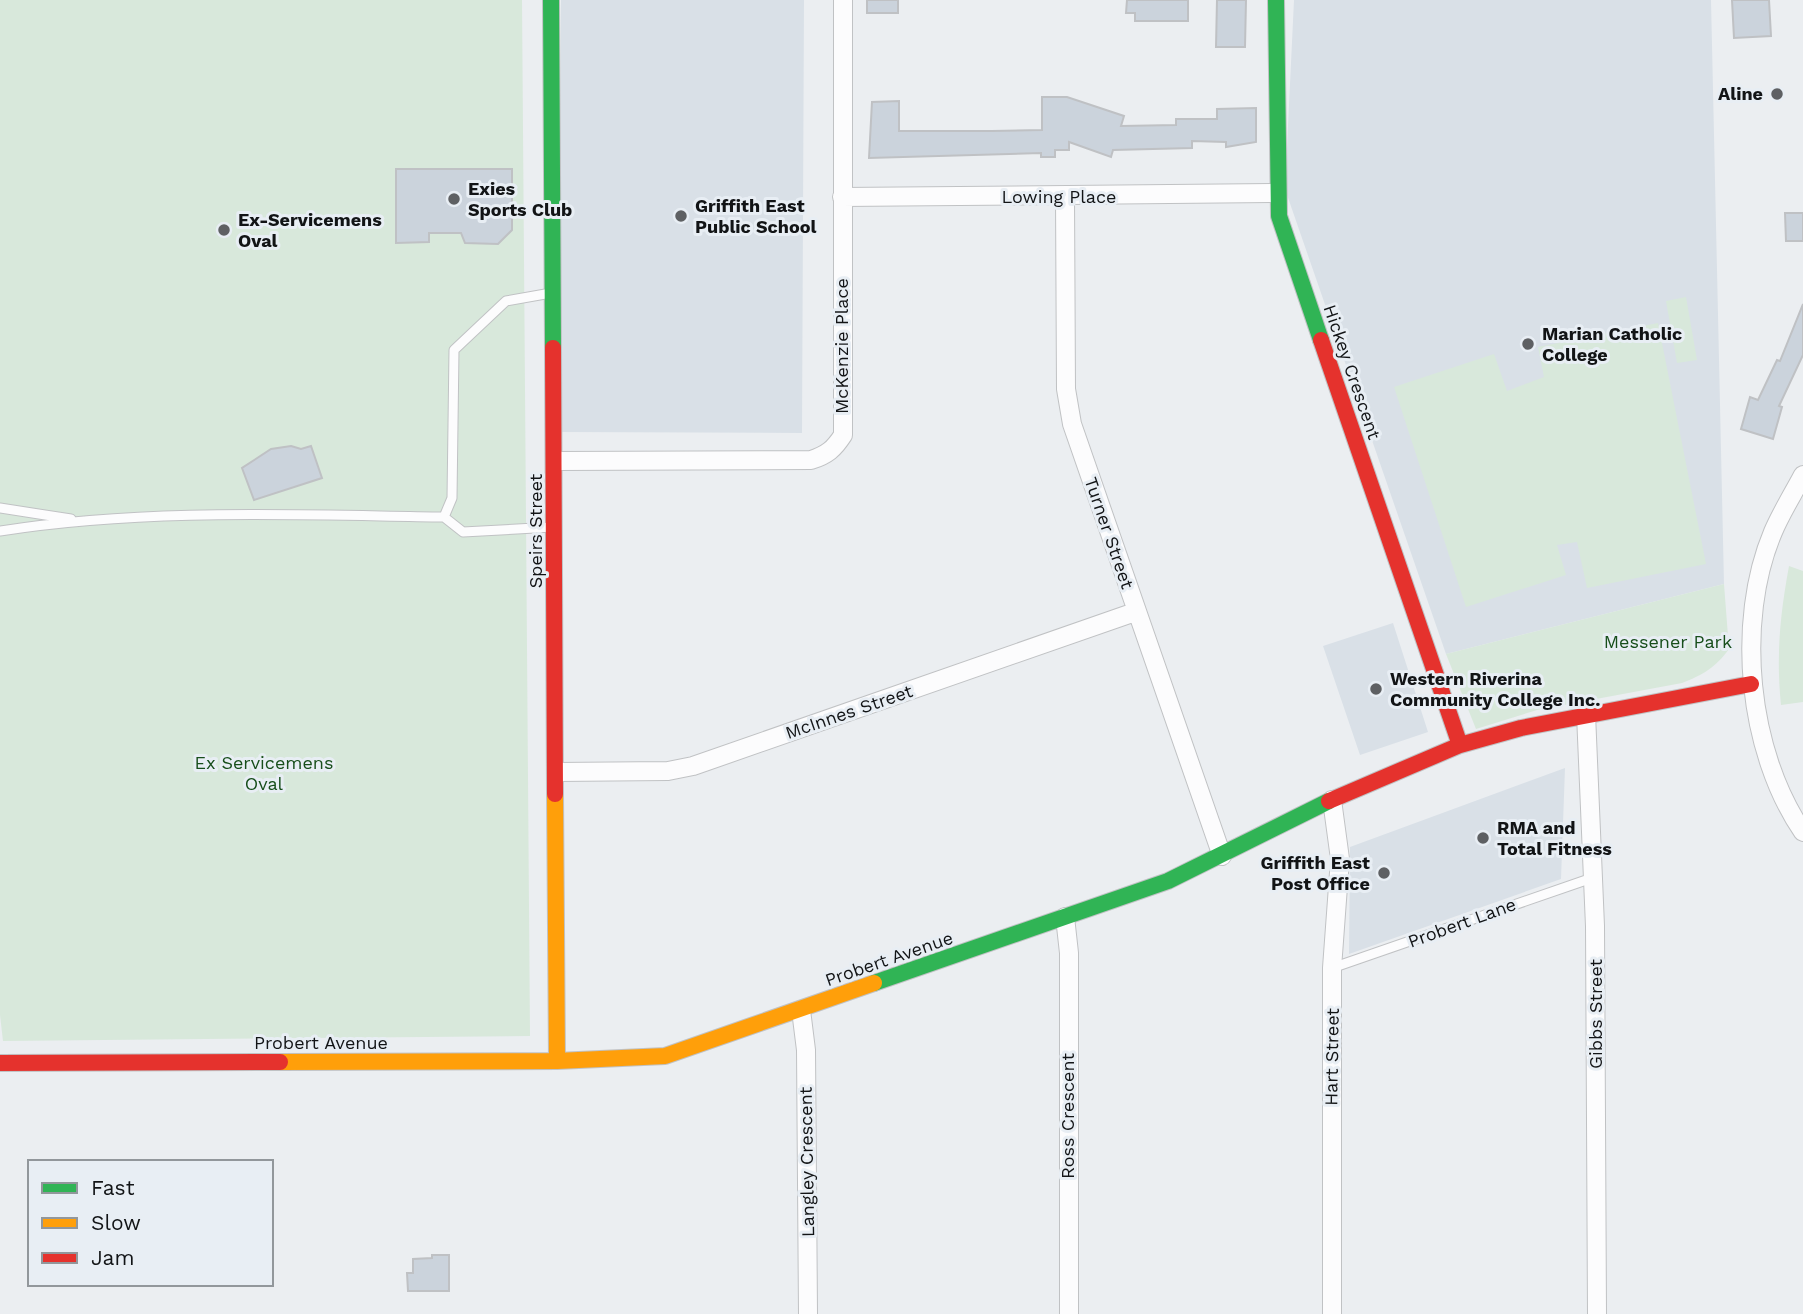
<svg xmlns="http://www.w3.org/2000/svg" width="1803" height="1314" viewBox="0 0 1803 1314" font-family="'Work Sans',sans-serif">
<rect width="100%" height="100%" fill="#ebeef1"/>
<path fill="#d9e0e7" d="M561,0h243l-2,433 -243,-1z
M1294,0h417l13,584 -278,70 -161,-465z
M1393,623l35,109 -68,23 -37,-109z
M1565,768l-4,111 -212,75 1,-107z"/>
<path fill="#d8e8db" d="M0,0h522l8,1036 -527,5 -3,-26z
M1686,297l11,63 -20,3 -11,-62z
M1658,323l48,241 -119,24 -10,-46 -20,3 9,30 -100,32 -72,-220 100,-33 13,37 37,-14 -6,-30z
M1789,566l14,5v131l-22,3c-5,-49 -1,-90 8,-139z
M1724,584l5,65c-13,18 -26,26 -47,34l-145,27 -61,19 -30,-75z"/>
<path fill="#cbd3dc" stroke="#bfc1c4" stroke-width="2" d="M867,0h31v13h-31z
M1127,0h61v21h-53v-8h-9z
M1217,0h29l-1,47h-29z
M1732,0h37l2,36 -37,2z
M1042,97h25l57,19 -3,10 55,-1v-6h41v-10l39,-1v34l-30,5v-5l-34,-1v7l-79,2 -2,7 -42,-15v8h-14v7h-14v-4l-172,5 3,-56 27,-1v30h93l50,-1z
M396,169h116v61l-14,14 -33,-1 -4,-10h-32v9l-33,1z
M1785,213h18v28h-17z
M1803,304v51l-24,51 3,1 -9,32 -32,-10 9,-32 8,3 19,-40 3,1z
M291,446l10,3 10,-3 11,32 -68,22 -12,-32 29,-19z
M432,1255h17v36h-41l-1,-18h6v-14l19,-1z"/>
<g fill="none" stroke-linecap="round" stroke-linejoin="round">
<defs>
<path id="lane" d="M0,508l71,11
M444,517l8,-19 2,-148 52,-49 45,-8
M0,531c147,-23 296,-16 444,-14l19,15 90,-5
M1332,968l260,-90"/>
<path id="street" d="M842,197l435,-4
M1065,197l1,192 6,35 150,432
M555,461l256,-1c16,-5 23,-11 32,-25v-435
M1803,475c-10,19 -22,38 -30,57 -38,90 -25,220 30,300
M1586,714l9,212 2,388
M556,772l112,-1 25,-5 442,-154
M1332,800l8,59 -8,109v346
M1065,917l4,36v361
M801,1010l5,40 2,264"/>
<path id="fast" d="M551,0l2,348
M1276,0l3,216 42,124
M874,983l294,-102 161,-80"/>
<path id="slow" d="M555,794l2,267
M280,1062l277,-1 108,-5 209,-73"/>
<path id="jam" d="M1321,340l139,405
M553,348l2,446
M1329,801l131,-56 61,-17 230,-44
M0,1063l280,-1"/>
</defs>
<use href="#lane" stroke="#c0c2c4" stroke-width="11"/>
<use href="#street" stroke="#c0c2c4" stroke-width="20"/>
<use href="#fast" stroke="#c0c2c4" stroke-width="18"/>
<use href="#slow" stroke="#c0c2c4" stroke-width="18"/>
<use href="#jam" stroke="#c0c2c4" stroke-width="18"/>
<use href="#lane" stroke="#fcfcfd" stroke-width="9"/>
<use href="#street" stroke="#fcfcfd" stroke-width="18"/>
<use href="#fast" stroke="#30b455" stroke-width="16"/>
<use href="#slow" stroke="#ff9f0a" stroke-width="16"/>
<use href="#jam" stroke="#e5322d" stroke-width="16"/>
</g>
<g fill="#5e6063" stroke="#e8eef4" stroke-width="2.5">
<circle cx="1777" cy="94" r="7"/>
<circle cx="454" cy="199" r="7"/>
<circle cx="681" cy="216" r="7"/>
<circle cx="224" cy="230" r="7"/>
<circle cx="1528" cy="344" r="7"/>
<circle cx="1376" cy="689" r="7"/>
<circle cx="1483" cy="838" r="7"/>
<circle cx="1384" cy="873" r="7"/>
</g>
<g text-anchor="middle" stroke-width="6" stroke-linejoin="round" paint-order="stroke">
<g font-size="18" font-weight="bold" fill="#121416" stroke="#e8eef4" text-anchor="start">
<text x="1763" y="100" text-anchor="end">Aline</text>
<text x="468" y="195">Exies<tspan x="468" dy="21">Sports Club</tspan></text>
<text x="695" y="212">Griffith East<tspan x="695" dy="21">Public School</tspan></text>
<text x="238" y="226">Ex-Servicemens<tspan x="238" dy="21">Oval</tspan></text>
<text x="1542" y="340">Marian Catholic<tspan x="1542" dy="21">College</tspan></text>
<text x="1390" y="685">Western Riverina<tspan x="1390" dy="21">Community College Inc.</tspan></text>
<text x="1497" y="834">RMA and<tspan x="1497" dy="21">Total Fitness</tspan></text>
<text x="1370" y="869" text-anchor="end">Griffith East<tspan x="1370" dy="21">Post Office</tspan></text>
</g>
<g font-size="18" fill="#121416" stroke="#e8eef4">
<text x="1059" y="203">Lowing Place</text>
<text transform="translate(842 346) rotate(-90)" y="6">McKenzie Place</text>
<text transform="translate(1352 372) rotate(71)" y="6">Hickey Crescent</text>
<text transform="translate(536 531) rotate(-90)" y="6">Speirs Street</text>
<text transform="translate(1109 533) rotate(71)" y="6">Turner Street</text>
<text transform="translate(849 712) rotate(-19)" y="6">McInnes Street</text>
<text transform="translate(1462 923) rotate(-20)" y="6">Probert Lane</text>
<text transform="translate(889 959) rotate(-19)" y="6">Probert Avenue</text>
<text transform="translate(1596 1014) rotate(-90)" y="6">Gibbs Street</text>
<text x="321" y="1049">Probert Avenue</text>
<text transform="translate(1332 1057) rotate(-89)" y="6">Hart Street</text>
<text transform="translate(1068 1116) rotate(-90)" y="6">Ross Crescent</text>
<text transform="translate(807 1162) rotate(-91)" y="6">Langley Crescent</text>
</g>
<g font-size="18" fill="#174e1b" stroke="#e8eef4">
<text x="1668" y="648">Messener Park</text>
<text x="264" y="769">Ex Servicemens<tspan x="264" dy="21">Oval</tspan></text>
</g>
</g>
<rect x="28" y="1160" width="245" height="126" fill="#e8eef4" stroke="#92979b" stroke-width="2"/>
<rect x="42" y="1183" width="35" height="10" fill="#30b455" stroke="#92979b" stroke-width="2"/>
<text x="91" y="1195" font-size="21" fill="#121416">Fast</text>
<rect x="42" y="1218" width="35" height="10" fill="#ff9f0a" stroke="#92979b" stroke-width="2"/>
<text x="91" y="1230" font-size="21" fill="#121416">Slow</text>
<rect x="42" y="1253" width="35" height="10" fill="#e5322d" stroke="#92979b" stroke-width="2"/>
<text x="91" y="1265" font-size="21" fill="#121416">Jam</text>
</svg>
